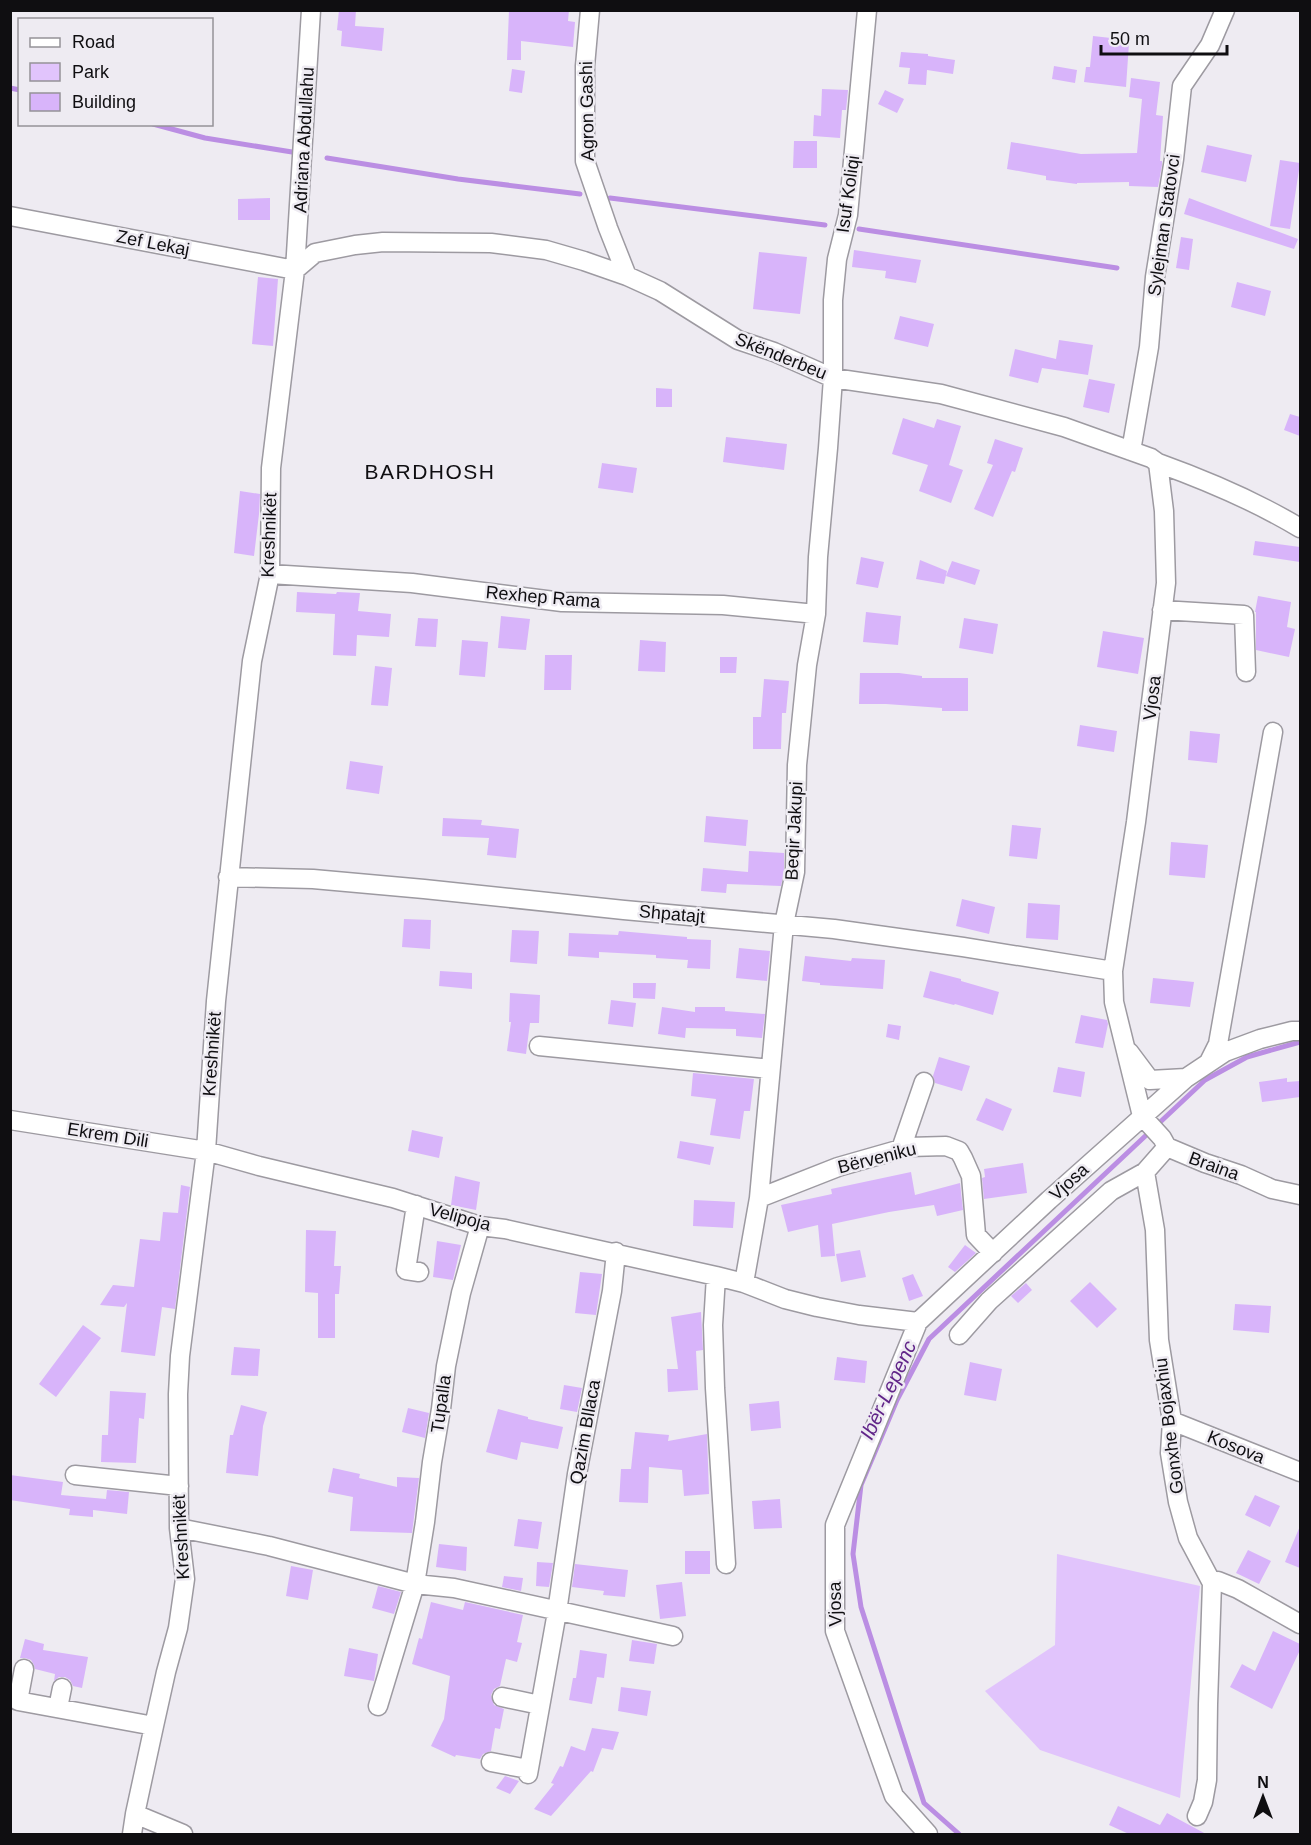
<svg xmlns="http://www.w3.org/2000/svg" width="1311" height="1845" viewBox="0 0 1311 1845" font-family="Helvetica,sans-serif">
<rect width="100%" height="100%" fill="#eeebf2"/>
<path fill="#e1c4fc" d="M1057,1554l143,32 -20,212 -140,-48 -55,-59 70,-46z"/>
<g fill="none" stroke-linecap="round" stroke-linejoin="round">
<path stroke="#bb8ee3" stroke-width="5" d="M10,88l10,2
M153,124l52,14 87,14
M327,158l131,21 122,15
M610,198l215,27
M859,229l258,39
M959,1834l-35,-31 -63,-196 -8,-53 8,-69 36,-85 32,-61 276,-259 42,-23 53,-15"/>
</g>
<path fill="#d8b4fa" d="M339,10h17l-1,16 29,2 -2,23 -41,-5 1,-15 -5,-1z
M509,10h60l-1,11 7,1 -2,25 -52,-6v19h-14z
M1093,36l18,2v3l18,2 -3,44 -42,-5 2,-15h4z
M901,52l27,2v2l27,4 -2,14 -26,-4 -1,15 -18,-1 2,-16 -11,-1z
M1054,66l23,4 -2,13 -23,-4z
M512,69l13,2 -3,22 -13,-2z
M1131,78l29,4 -4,33 7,1 -3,45h2v4l-4,22 -29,-1v-4l-52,1v1l-31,-4v-4l-39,-7 4,-27 70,12 56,-1 5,-54 -13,-2z
M822,89l26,1 -2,20h-4l-2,28 -27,-2 1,-21 7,1z
M885,90l19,9 -7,14 -19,-9z
M794,141h23v27h-24z
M1207,145l45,10 -6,27 -45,-10z
M1280,160l20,3 -10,66 -20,-3z
M270,198v22h-32v-21z
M1189,198l109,41 -4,10 -110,-35z
M1181,237l12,2 -4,31 -13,-2z
M854,250l67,10 -5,23 -31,-5 1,-7 -34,-4z
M759,252l48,5 -7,57 -47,-5z
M258,277l20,2 -5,67 -21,-2z
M1237,282l34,9 -6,25 -34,-9z
M900,316l34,8 -6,23 -34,-8z
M1059,340l34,5 -5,30 -46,-7 -4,15 -29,-7 6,-27 41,10z
M1089,379l26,5 -6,29 -26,-6z
M656,388l16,1v18h-16z
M1290,414l10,3v19l-16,-6z
M903,418l31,10 3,-9 24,7 -12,39 14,5 -12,33 -32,-12 9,-26 -36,-11z
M726,437l61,7 -3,26 -61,-8z
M995,439l28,9 -8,24 -3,-1 -19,46 -19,-8 19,-44 -6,-2z
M602,463l35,5 -4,25 -35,-5z
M240,491l20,3 -1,20 -5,42 -20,-3z
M1255,541l45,6v15l-47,-7z
M861,557l23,5 -6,26 -22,-4z
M920,560l27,11 -3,13 -28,-5z
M952,561l28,9 -5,15 -29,-9z
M297,592l39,2 1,-2 23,1 -2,18 33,3 -2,23 -32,-2 -1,21 -23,-1 2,-41 -39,-2z
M1258,596l33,6 -4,25 8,2 -6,28 -33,-7v-38h-1z
M866,612l35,4 -3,29 -35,-3z
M501,616l29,3 -4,31 -28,-2z
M418,618l20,1 -2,28 -21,-1z
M964,618l34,6 -5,30 -34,-6z
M1103,631l41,7 -6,36 -41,-7z
M462,640l26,2 -3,35 -26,-2z
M640,640l26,2 -1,30 -27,-1z
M545,655h27l-1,35h-27z
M720,657h17l-1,16h-16z
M375,666l17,2 -4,38 -17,-1z
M860,673h39l23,3v2h46v33h-26v-3l-56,-4h-27z
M764,679l25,2 -3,32h-4l-1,36h-28v-32h8z
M1080,725l37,6 -3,21 -37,-6z
M1190,731l30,3 -3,29 -29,-3z
M350,761l33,5 -4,28 -33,-5z
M706,816l42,4 -2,26 -42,-4z
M443,818l39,2 -1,5 38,4 -3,29 -29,-3 2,-17 -47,-2z
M1012,825l29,3 -4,31 -28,-3z
M1171,842l37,3 -3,33 -36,-3z
M749,851l35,2v18l-3,15 -54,-2 -1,9 -25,-2 2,-23 45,4z
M962,899l33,8 -6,27 -33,-8z
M1028,903l32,2 -2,35 -32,-2z
M404,919l27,1 -1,29 -28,-2z
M512,930l27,1 -2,33 -27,-2z
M619,931l68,6v2l24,1 -1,29 -23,-1 1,-8 -32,-2v-3l-57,-3v6l-31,-2 1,-23 49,2z
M739,948l31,3 -3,30 -31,-3z
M805,956l46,5 1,-3 33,2 -2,29 -63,-4v-2l-18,-2z
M440,971l32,2v16l-33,-3z
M930,971l31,8v2l38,11 -6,23 -38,-11 -1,1 -31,-8z
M1153,978l41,4 -4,25 -40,-4z
M633,983h23l-1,16 -22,-1z
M510,993l30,2 -1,28h-9l-4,31 -19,-3 4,-29h-2z
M611,1000l25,3 -3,24 -25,-3z
M662,1007l33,5v-5h30v4l40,3 -3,24 -26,-2v-7l-50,-1 -1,10 -27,-4z
M1081,1015l26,5 1,4 -5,24 -28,-5z
M888,1024l13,2 -2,14 -13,-3z
M939,1057l31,9 -8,25 -27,-8 -2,-7z
M1058,1067l27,5 -4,25 -28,-5z
M693,1073l61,6 -4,32h-6l-4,28 -30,-4 6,-36 -25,-3z
M1287,1078v4l13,-1v16l-38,5 -3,-20z
M986,1098l26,11 -9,22 -27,-11z
M412,1130l31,7 -4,21 -31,-7z
M680,1141l34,6 -4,18 -33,-7z
M1023,1163l4,30 -43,6 -2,-21 3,-1 -1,-8z
M911,1172l4,23 45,-12 3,27 -26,6 -3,-11 -45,7 -57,12 3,32 -14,1 -3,-32 -30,7 -7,-27 51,-11 -1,-5z
M455,1176l25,6 -4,28 -25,-5z
M181,1185l9,2 -15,122 -13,-2 -7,49 -34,-4 6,-49 -3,4 -24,-2 13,-20 21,2 6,-48 20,2 3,-29 15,1z
M694,1200l41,2 -2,26 -40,-2z
M306,1230l30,1 -2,35h7l-2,28h-4v44h-17v-45l-13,-1z
M437,1241l24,4 -8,35 -20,-3z
M965,1245l11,8 -21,19 -7,-5z
M860,1250l6,27 -25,5 -5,-28z
M580,1272l22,2 -6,41 -21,-2z
M913,1274l10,22 -14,5 -7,-23z
M1090,1282l27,27 -20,19 -27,-27z
M1026,1283l6,7 -14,13 -7,-7z
M1235,1304l36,2 -2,27 -36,-3z
M701,1312l2,38 -7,1 2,39 -30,2 -1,-23h11l-7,-52z
M83,1325l18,13 -45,59 -17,-13z
M234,1347l26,2 -2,27 -27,-1z
M837,1357l30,4 -2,22 -31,-3z
M970,1362l32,7 -6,32 -32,-6z
M564,1385l18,3 -5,24 -17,-3z
M110,1391l36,2 -2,26 -5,-1 -3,45 -35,-1 1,-27h6z
M779,1401l2,27 -30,3 -2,-27z
M241,1405l26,7 -4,14 -5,50 -32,-3 4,-38h3z
M408,1408l21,5 -4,25 -23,-6z
M498,1409l30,8v2l35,8 -5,22 -37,-7 -4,18 -31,-8z
M635,1432l34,3 -1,6 39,-7 2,60 -25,2 -2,-26 -33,-3 -1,36 -29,-1 2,-33h10z
M333,1468l27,6 -1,4 38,9v-10l22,1 -7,55 -62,-2 3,-34 -25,-5z
M10,1475l53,7 -2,13 45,4 1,-9 22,2 -2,22 -34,-4v7l-24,-2 1,-6 -60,-9z
M1255,1495l25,11 -10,21 -25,-12z
M780,1499l2,29 -28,1 -2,-28z
M518,1519l24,3 -4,27 -24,-3z
M1300,1526v42l-15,-6z
M439,1544l28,3 -1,24 -30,-4z
M1248,1550l23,11 -12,23 -23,-11z
M685,1551h25v23h-25z
M537,1562l16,1 -4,24 -13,-1z
M575,1564l53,6 -3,27 -22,-2 1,-4 -32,-4z
M291,1566l22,4 -5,30 -22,-4z
M504,1576l19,2 -2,13 -19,-4z
M682,1582l4,34 -26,3 -4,-34z
M378,1586l23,6 -7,22 -22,-6z
M431,1602l32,8 2,-8 58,13 -6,27 5,1 -5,19 -11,-3 -6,27 -6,3 -3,6 3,10 10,4 -4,20 -5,-1 -4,23 -8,3 -3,5 -24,-4 -1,2 -24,-11 13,-27 6,-43 -38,-12 7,-26 3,1z
M1273,1631l27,13v6l-28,59 -42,-22 12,-23 13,7z
M25,1639l19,5 -1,6 45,7 -6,31 -9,-2 -3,-6 -5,-3h-6l-5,4 1,-7 -20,-5 -1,-4 -3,-5 -6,-2h-5z
M632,1640l25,4 -3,20 -25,-3z
M349,1648l29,6 -4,27 -30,-5z
M580,1650l27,4 -3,24 -7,-1 -5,27 -23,-4 4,-22h3z
M621,1687l30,4 -4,25 -29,-5z
M592,1728l27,4 -6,18 -11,-2 -9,24 -2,-1 -40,45 -17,-7 20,-25 -3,-1 9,-17 3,1 8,-21 14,5z
M505,1776l14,5 -9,13 -14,-6z
M1118,1806l42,19 7,-12 39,21h-77l-20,-9z"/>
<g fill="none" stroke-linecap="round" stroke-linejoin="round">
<defs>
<path id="street" d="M590,10l-5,56v95l23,67 19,48
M10,216l285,54
M295,270l20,-17 40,-8 28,-3 108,1 55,7 38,11 43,15 33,15 78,49 36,12 59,26 108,16 123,33 87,31 7,5c50,18 97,38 142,65
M1131,451l18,-104 6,-70 19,-118 8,-73 28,-41 15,-35
M1158,463l6,48 2,72 -30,239 -23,149 1,31 28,114 20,22 5,9 38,16 36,12 31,14 28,6
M270,574l142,9 150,19 161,3 93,9
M1162,610l82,5 2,57
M228,877l85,2 111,10 200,21 210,19 129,18 150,24
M539,1046l231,23
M1129,1052l21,28 36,-2
M1209,1062l9,-18 55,-312
M10,1120l196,31 53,15 134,32 87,28 25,3 211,47 28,7 41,16 32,8 42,8 59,7
M1167,1147l-22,25 10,58 4,110 13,81 -2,32 8,49 10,36 24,45 -4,121 -1,76 -4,22 -6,14
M901,1149l23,-67
M759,1198l79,-31 70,-20 38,-1 13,5 4,7 8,18 5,59 17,18
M416,1205l-10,65 13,2
M716,1276l-3,49 2,63 11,176
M744,1283l15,-85 25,-274 11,-52 2,-107 10,-100 9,-51 2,-57 10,-109 5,-70v-78l4,-41 11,-44 19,-205
M959,1335l30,-34 122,-110 34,-19
M1172,1421l128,51
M75,1475l104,11
M179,1528l90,18 146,38 39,4 219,48
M1212,1583l6,-2 20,8 62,35
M24,1669l-6,32 136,25
M502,1697l38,8
M378,1706l37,-122 10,-62 7,-60 9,-53 5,-43 15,-73 19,-67
M58,1708l4,-20
M491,1762l37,7
M528,1774l29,-162 20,-138 35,-183 4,-39
M135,1814l48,20
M132,1834l3,-20 19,-88 12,-54 12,-44 7,-49 -6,-51 -1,-134 2,-38 26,-205 10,-150 36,-340 18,-87 1,-106 24,-198 16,-260
M928,1834l-34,-38 -59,-165v-106l83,-203 131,-122 137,-122 39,-26 35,-13 32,-8h8"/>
</defs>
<use href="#street" stroke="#9d9aa1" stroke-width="21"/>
<use href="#street" stroke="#fff" stroke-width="18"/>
</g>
<g text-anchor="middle" stroke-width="5" stroke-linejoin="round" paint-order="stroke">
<g font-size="18" fill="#0f0e11" stroke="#eeebf2">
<text transform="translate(587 111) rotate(-91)" y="6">Agron Gashi</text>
<text transform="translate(304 140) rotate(-87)" y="6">Adriana Abdullahu</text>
<text transform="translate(848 194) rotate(-82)" y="6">Isuf Koliqi</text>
<text transform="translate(1164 225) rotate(-82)" y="6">Sylejman Statovci</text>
<text transform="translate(153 243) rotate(11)" y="6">Zef Lekaj</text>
<text transform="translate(781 356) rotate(22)" y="6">Skënderbeu</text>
<text transform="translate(269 535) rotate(-88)" y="6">Kreshnikët</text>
<text transform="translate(543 597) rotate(5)" y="6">Rexhep Rama</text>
<text transform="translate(1152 698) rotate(-83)" y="6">Vjosa</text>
<text transform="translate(794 831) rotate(-87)" y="6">Beqir Jakupi</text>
<text transform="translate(672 914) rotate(5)" y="6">Shpatajt</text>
<text transform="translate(212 1054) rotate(-86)" y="6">Kreshnikët</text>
<text transform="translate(108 1135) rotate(9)" y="6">Ekrem Dili</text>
<text transform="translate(877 1158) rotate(-14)" y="6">Bërveniku</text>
<text transform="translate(1214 1166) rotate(20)" y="6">Braina</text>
<text transform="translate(1069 1182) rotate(-42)" y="6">Vjosa</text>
<text transform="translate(460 1217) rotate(15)" y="6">Velipoja</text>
<text transform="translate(441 1404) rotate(-82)" y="6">Tupalla</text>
<text transform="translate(1169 1426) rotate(-97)" y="6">Gonxhe Bojaxhiu</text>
<text transform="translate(585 1432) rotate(-80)" y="6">Qazim Bllaca</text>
<text transform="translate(1236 1447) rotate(22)" y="6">Kosova</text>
<text transform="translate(181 1537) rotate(-93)" y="6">Kreshnikët</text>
<text transform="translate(835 1604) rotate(-91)" y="6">Vjosa</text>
</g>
<g font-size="20" font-style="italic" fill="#612589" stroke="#eeebf2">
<text transform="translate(888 1390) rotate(-65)" y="7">Ibër-Lepenc</text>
</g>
<g font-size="21" letter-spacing="1.5" fill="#0f0e11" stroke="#eeebf2">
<text x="430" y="479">BARDHOSH</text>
</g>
</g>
<rect width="1311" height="1845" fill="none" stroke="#0f0e11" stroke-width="24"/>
<rect x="18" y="18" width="195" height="108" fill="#eeebf2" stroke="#959398" stroke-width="1.5"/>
<rect x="30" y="38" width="30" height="9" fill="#ffffff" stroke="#959398" stroke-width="1.5"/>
<text x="72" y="48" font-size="18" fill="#0f0e11">Road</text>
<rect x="30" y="63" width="30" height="18" fill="#e1c4fc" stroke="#959398" stroke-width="1.5"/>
<text x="72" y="78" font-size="18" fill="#0f0e11">Park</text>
<rect x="30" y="93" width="30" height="18" fill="#d8b4fa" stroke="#959398" stroke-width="1.5"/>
<text x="72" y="108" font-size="18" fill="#0f0e11">Building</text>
<g transform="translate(1263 1797)" stroke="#eeebf2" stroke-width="4.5" paint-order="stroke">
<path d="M0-4.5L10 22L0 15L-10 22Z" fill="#0f0e11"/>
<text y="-9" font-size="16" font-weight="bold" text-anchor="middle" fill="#0f0e11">N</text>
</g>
<path d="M1101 45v9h126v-9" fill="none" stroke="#0f0e11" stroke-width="3"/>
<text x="1110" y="45" font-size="18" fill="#0f0e11" stroke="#eeebf2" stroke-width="4.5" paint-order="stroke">50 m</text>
</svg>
